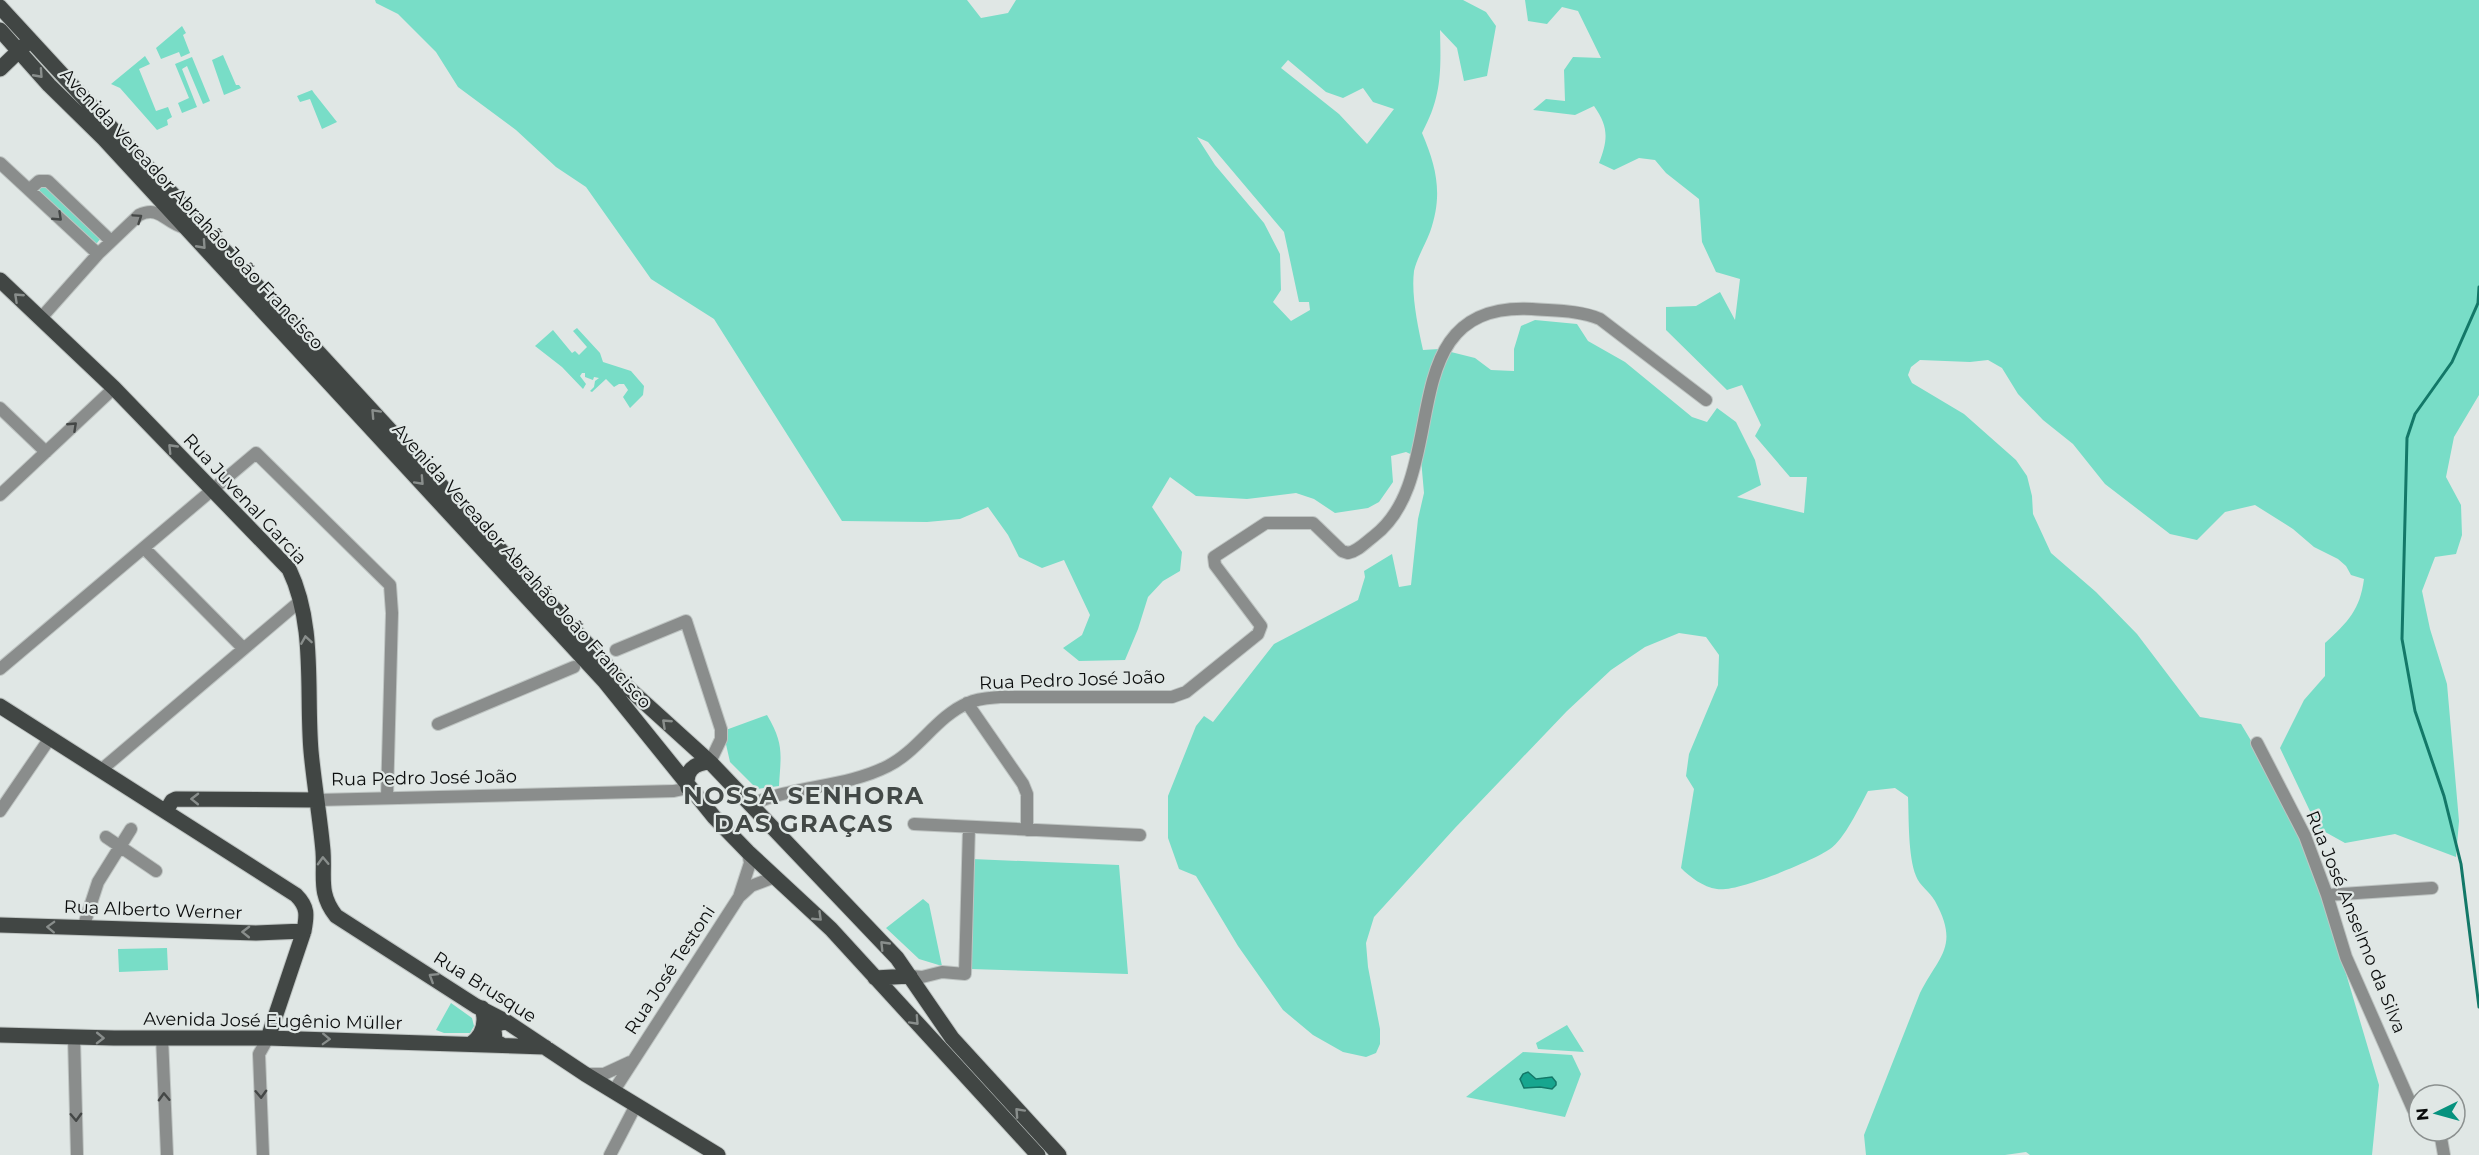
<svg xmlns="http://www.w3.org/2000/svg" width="2479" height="1155" viewBox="0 0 2479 1155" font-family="Montserrat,sans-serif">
<rect width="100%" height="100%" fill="#e0e7e5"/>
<path fill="#78ddc7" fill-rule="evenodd" d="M375,0h592l14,18 27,-5 8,-13h447l23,12 10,14 -9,50 -23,5 -7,-33 -17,-18c1,41 2,66 -18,103 15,35 21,62 8,99 -5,13 -13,26 -16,39 -3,24 4,56 9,79l16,-1 36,9 16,12 23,1v-22l7,-23 14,-6 42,4 11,17 37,21 67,55 15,5 10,-14 19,14 19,38 6,25 -24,12 67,16 3,-36h-17l-35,-41 6,-11 -19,-40 -15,5 -61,-60v-23l30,-1 24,-14 15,28 5,-41 -24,-7 -14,-30 -3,-43 -33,-26 -11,-13 -16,-2 -25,12 -15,-7c9,-23 10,-36 -5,-57l-19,9 -42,-5 13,-11 19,2 -1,-31 9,-13 28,1 -23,-47 -16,-4 -15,17 -19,-3 -3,-21h954v395l-25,42 -8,40 15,28 1,30 -6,19 -21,3 -13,34 8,38 17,55 12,137 -3,36 -61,-23 -50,9 -27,-15 -38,-80 24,-48 21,-24v-33c23,-21 35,-33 39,-64l-13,-4 -5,-9 -8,-7 -24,-12 -21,-18 -38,-24 -30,7 -28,28 -27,-6 -65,-50 -32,-40 -30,-24 -25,-26 -16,-26 -14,-8 -18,2 -50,-2 -9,7 -3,8 4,8 52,31 52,46 11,16 5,20 1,18 18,39 45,39 41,42 63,83 41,7 53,88 24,67 61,206 -7,70h-342l-4,-3 -21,3h-139l-2,-20 56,-142c19,-38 40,-46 15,-92 -5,-9 -16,-16 -19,-25 -8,-20 -7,-57 -8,-79l-13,-9 -27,3c-8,15 -24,49 -38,58 -17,12 -95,44 -113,40 -14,-2 -27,-12 -36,-21l13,-79 -8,-13 3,-22 29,-69 1,-30 -13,-18 -27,-4 -34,14 -34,23 -44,41 -112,117 -81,89 -8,26 2,24 12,62v15l-4,9 -10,4 -23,-5 -30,-17 -30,-25 -45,-64 -42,-70 -17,-7 -11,-31v-42l28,-70 8,-10 9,6 61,-78 84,-44 7,-23 -1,-6 28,-17 7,33 12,-2 7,-66 6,-26 -3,-34 -15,-7 -15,4 2,26 -14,20 -11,6 -33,5 -21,-14 -18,-6 -49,6 -51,-3 -26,-19 -18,30 30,45 -2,19 -17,10 -15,16 -10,32 -13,31 -46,1 -16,-13 19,-13 8,-20 -26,-55 -22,8 -23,-11 -11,-22 -20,-28 -28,12 -33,3 -85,-1 -128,-202 -63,-40 -65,-92 -30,-20 -40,-37 -58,-43 -22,-35 -38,-38 -22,-11zM1288,60l38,32 17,6 20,-10 10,14 21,7 -27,35 -28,-30 -58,-46zM1197,137l11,5 76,90 15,70h10l1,8 -19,11 -18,-19 8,-12 -1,-36 -16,-31 -49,-58z
M182,26l4,7 -3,2 7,18 -9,4 -2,-5 -18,7 -5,-11z
M223,55l13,30h3l2,3 -17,7 -12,-35z
M145,56l5,8 -11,5 17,42 12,-4 4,10 -5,3 1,5 -11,5 -37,-42 -9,-4z
M192,57l18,44 -7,3 -16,-38 -5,3 15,38 -15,6 -4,-10 11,-5 -14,-34z
M312,90l2,3 23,29 -15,7 -12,-30 -10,3 -3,-6z
M42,183l59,55 -4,5h-4l-53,-51 -1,-4z
M577,328l23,25 3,9 28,9 13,15 -1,9 -13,13 -7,-11 5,-7 -4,-6h-5l-5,3 -8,-8 -14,13 -2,-1 4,-4 1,-6 4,-3 -5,-1 -1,3 -8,-3v-4h-3l-2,3 6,8 -3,5 -21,-22 -27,-21 18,-16 19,23 3,-2 4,4 8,-8 -14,-16z
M767,715c17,29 14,38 12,71l-22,3 -27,-27 -7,-31z
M972,859l147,6 9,109 -157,-5z
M923,899l6,5 13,62 -23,-7 -33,-31z
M167,948l1,22 -49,2 -1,-23z
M451,1003l21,15 2,8 -4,7h-26l-8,-3z
M1567,1025l17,27 -46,-3 -2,-6z
M1523,1052l49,3 9,19 -16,43 -99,-20z"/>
<path fill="#17a68f" stroke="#137868" stroke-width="1.5" d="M1528,1072l8,7 16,-2 4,5v3l-4,4 -12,-2 -16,1 -4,-9 3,-5z"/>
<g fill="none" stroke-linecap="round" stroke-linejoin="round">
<path stroke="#137868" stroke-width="3" d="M2479,287l-1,16 -26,59 -37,52 -8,24 -5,201 13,72 29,85 17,68 18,143"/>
<defs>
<path id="minor" d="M0,163l98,91
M29,190l10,-9h9l63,60
M41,318l57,-64 41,-39c21,-10 26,8 46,13
M0,408l46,44
M0,495l114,-107
M144,548l99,100
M616,650l70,-29 35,108v10l-11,23
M0,669l256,-216 134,132 2,28 -5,185
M967,703l56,81 4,10v36
M438,724l136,-57
M2257,743l48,93 22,59 19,62 67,152 6,7
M101,770l198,-168
M317,800l357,-9 14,-3
M750,805c44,-20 95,-17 138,-39 30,-15 49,-50 80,-63 10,-5 21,-5 32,-6h172l14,-5 72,-58 3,-8 -46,-61 -1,-8 52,-34h47l29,28 6,2c10,-2 18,-11 26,-17 81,-62 13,-235 158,-227 23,2 46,1 68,10l106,81
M0,811l50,-73
M914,824l226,11
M106,837l50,34
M2327,895l105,-7
M740,896l11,-10 24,-9
M83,928l15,-46 33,-53
M910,976l12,1 20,-5 23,2 4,-147
M74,1037l3,118
M162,1037l5,118
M585,1074h19l26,-12
M613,1092l126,-195 11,-34 -2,-11
M2437,1131l4,7 3,17
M263,1155l-4,-101 9,-16
M610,1155l26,-50"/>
<path id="major" d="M0,7l625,678 85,77 187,196 55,80 107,117
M0,30l49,55 55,54 501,543 109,135 34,35 83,77 207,226
M0,69l26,-25
M0,280l114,108 175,181c27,56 17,122 22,182 3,33 9,66 12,100 2,26 -5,42 13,65l140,90 31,16 78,52 133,81
M0,706l296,189c12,12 11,20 8,36l-36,107
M688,788c-4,-17 6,-25 22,-26
M166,811l6,-10 4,-2 141,1
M0,925l256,8 48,-2
M875,978l35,-2
M0,1035l114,3h154l277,9
M471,1044c12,-9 16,-21 11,-36
M502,1045l-7,-4 -1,-12 5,-6 8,-1"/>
</defs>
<use href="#minor" stroke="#bec4c2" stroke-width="14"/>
<use href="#major" stroke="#bec4c2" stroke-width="17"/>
<use href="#minor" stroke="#8a8d8c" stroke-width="12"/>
<use href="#major" stroke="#414644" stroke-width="15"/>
</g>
<defs><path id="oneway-chevron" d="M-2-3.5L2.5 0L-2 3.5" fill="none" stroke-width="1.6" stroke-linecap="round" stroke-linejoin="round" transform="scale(1.5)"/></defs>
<g stroke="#898e8c">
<use href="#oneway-chevron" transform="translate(39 74) rotate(48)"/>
<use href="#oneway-chevron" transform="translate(202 245) rotate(48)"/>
<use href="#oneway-chevron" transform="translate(18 297) rotate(-137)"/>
<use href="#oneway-chevron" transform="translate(375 413) rotate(-133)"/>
<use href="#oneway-chevron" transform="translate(172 448) rotate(-134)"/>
<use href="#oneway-chevron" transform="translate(420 481) rotate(47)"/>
<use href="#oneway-chevron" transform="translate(306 640) rotate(-99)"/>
<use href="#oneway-chevron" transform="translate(666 723) rotate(-137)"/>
<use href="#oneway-chevron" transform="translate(195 799) rotate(-179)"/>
<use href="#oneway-chevron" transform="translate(323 861) rotate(-92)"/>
<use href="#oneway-chevron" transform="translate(818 917) rotate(44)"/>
<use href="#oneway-chevron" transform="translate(51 927) rotate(-178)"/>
<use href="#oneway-chevron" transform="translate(246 932) rotate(-179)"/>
<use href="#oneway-chevron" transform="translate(884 945) rotate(-134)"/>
<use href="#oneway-chevron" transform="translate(433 977) rotate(-148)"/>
<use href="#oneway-chevron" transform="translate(915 1021) rotate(47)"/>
<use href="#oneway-chevron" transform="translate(100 1038) rotate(1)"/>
<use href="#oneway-chevron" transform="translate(326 1039) rotate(2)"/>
<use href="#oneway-chevron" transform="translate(1019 1112) rotate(-133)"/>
</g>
<g stroke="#444746">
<use href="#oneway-chevron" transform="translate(58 217) rotate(43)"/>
<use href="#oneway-chevron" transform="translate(138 218) rotate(-34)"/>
<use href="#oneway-chevron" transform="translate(73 426) rotate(-43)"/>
<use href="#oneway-chevron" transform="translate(261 1094) rotate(88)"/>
<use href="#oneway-chevron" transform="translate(164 1097) rotate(-92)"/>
<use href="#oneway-chevron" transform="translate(76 1117) rotate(88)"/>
</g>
<g text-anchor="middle" stroke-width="4.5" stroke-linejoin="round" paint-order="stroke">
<g font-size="18" fill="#0b0d0d" stroke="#e0e7e5">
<text transform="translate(192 209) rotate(47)" y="6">Avenida Vereador Abrahão João Francisco</text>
<text transform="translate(245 499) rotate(47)" y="6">Rua Juvenal Garcia</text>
<text transform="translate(522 566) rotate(48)" y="6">Avenida Vereador Abrahão João Francisco</text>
<text transform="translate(1072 680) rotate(-2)" y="6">Rua Pedro José João</text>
<text transform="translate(424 778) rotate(-1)" y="6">Rua Pedro José João</text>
<text transform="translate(153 910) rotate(2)" y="6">Rua Alberto Werner</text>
<text transform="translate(2356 922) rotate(68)" y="6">Rua José Anselmo da Silva</text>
<text transform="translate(670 970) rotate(-57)" y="6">Rua José Testoni</text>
<text transform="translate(485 987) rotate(32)" y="6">Rua Brusque</text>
<text transform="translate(273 1021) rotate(1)" y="6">Avenida José Eugênio Müller</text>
</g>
<g font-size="24" font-weight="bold" letter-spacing="1.5" fill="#434947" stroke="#e0e7e5">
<text x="804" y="804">NOSSA SENHORA<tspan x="804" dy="28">DAS GRAÇAS</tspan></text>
</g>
</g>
<g transform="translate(2437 1113) rotate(265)"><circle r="28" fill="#e0e7e5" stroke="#8b908f" stroke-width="1.5"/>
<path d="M0-4.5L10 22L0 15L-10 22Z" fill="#06927e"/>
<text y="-9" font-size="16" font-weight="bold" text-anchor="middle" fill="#0b0d0d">N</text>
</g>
</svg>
